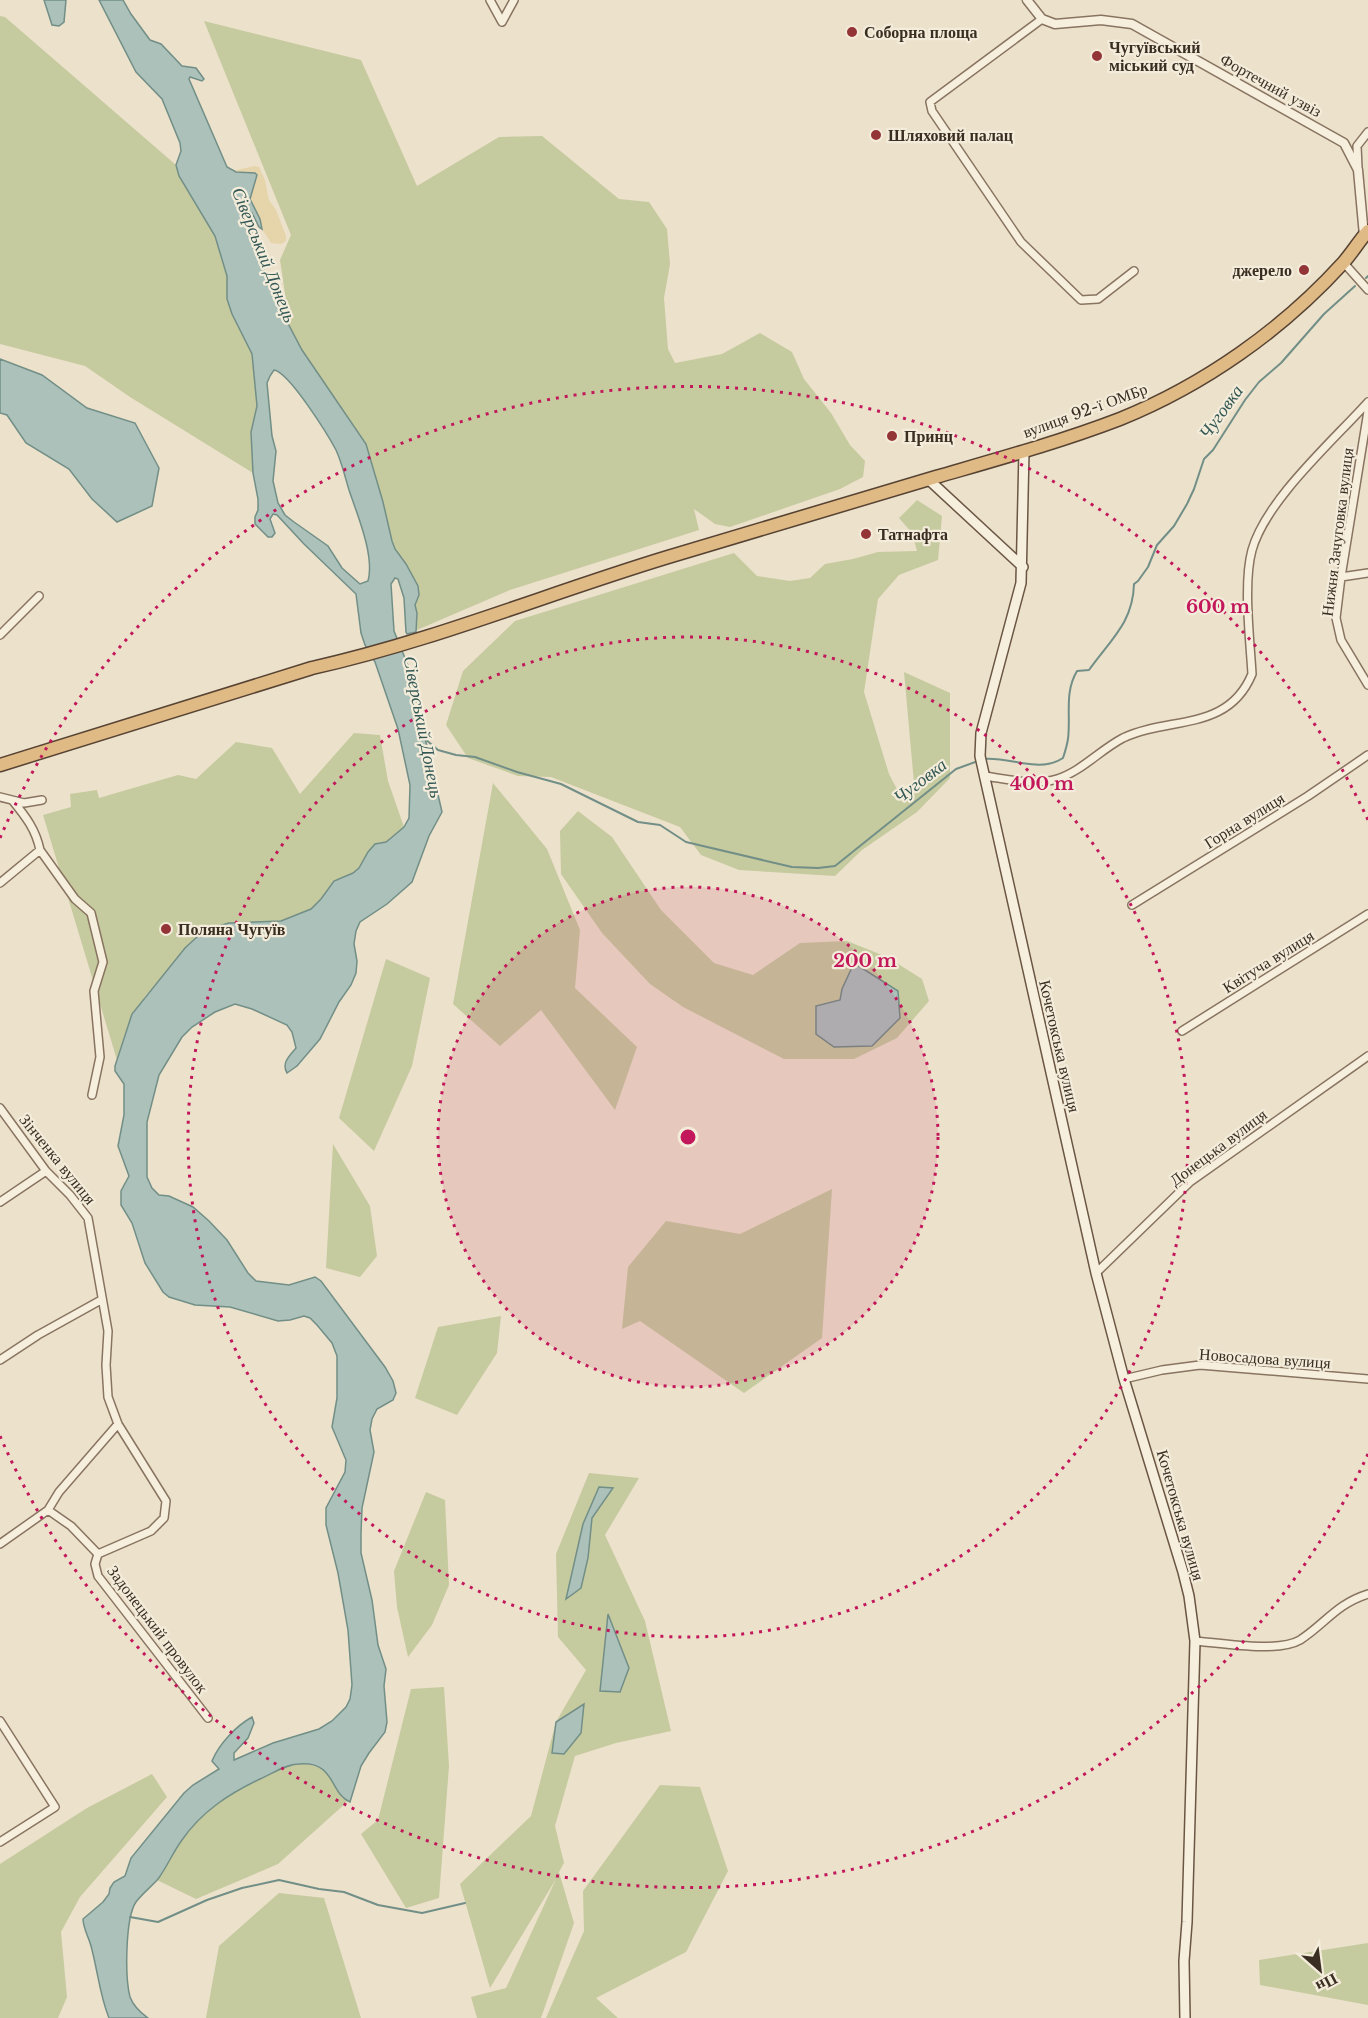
<svg xmlns="http://www.w3.org/2000/svg" width="1368" height="2018" viewBox="0 0 1368 2018" font-family="'Libre Baskerville',serif">
<rect width="100%" height="100%" fill="#ece1cb"/>
<path fill="#c6ca9f" d="M0,16l5,1 171,148 3,11 36,60 12,40v23l25,55 5,52 -6,26 2,41 -123,-76 -45,-31 -85,-22z
M204,21l157,39 56,126 82,-49 43,-1 77,63 30,3 18,27 3,35 -6,34 4,51 7,14 47,-9 38,-21 32,19 12,27 27,34 19,32 15,16 -2,16 -23,12 -110,38 -15,-3 -21,-15 5,21 -189,60 -93,40 -2,-25 4,-10 -1,-9 -12,-22 -11,-15 -3,-8 -9,-39 -17,-58 -64,-94 -12,-22 -10,-68 11,-25z
M917,500l25,16 -4,44 -39,15 -21,24 -14,93 25,82 11,21 14,-12 -10,-111 46,21v85l-33,34 -55,38 -27,26 -96,-6 -38,-15 -21,-28 -129,-50 -33,-1 -50,-18 -22,-33 17,-54 52,-50 219,-68 23,23 33,5 20,-3 15,-14 28,-5 25,-7 39,-1 -5,-18 -13,-15z
M354,733l26,2 8,46 16,46 -18,15h-6l-21,26 -6,5 -19,8 -13,18 -10,10 -30,12 -70,7 -12,7 -14,13 -19,25 -21,23 -21,40 -7,24 -74,-245 28,-8 -1,-13 27,-4 2,8 79,-23 18,4 40,-37 36,6 28,46z
M493,783l54,66 33,81 -5,58 62,59 -22,63 -74,-100 -41,36 -47,-42z
M578,811l34,26 49,73 53,53 39,12 47,-32 47,-2 40,16 35,22 7,22 -32,37 -43,21h-70l-101,-52 -33,-23 -48,-51 -41,-59 -1,-43z
M386,959l44,19 -18,88 -38,85 -35,-33z
M333,1144l37,62 7,50 -17,21 -34,-9z
M832,1189l-10,149 -78,55 -104,-72 -18,8 6,-62 38,-46 74,13z
M501,1316l-4,37 -40,62 -42,-17 23,-71z
M589,1473l50,5 -34,57 40,86 26,110 -55,12 -41,13 -20,70 9,37 -5,9 15,51 -33,95h-64l-6,-21 35,-9 50,-109 -66,109 -30,-104 71,-68 25,-94 30,-52 -28,-33 -2,-83z
M426,1492l19,8 4,85 -17,40 -24,32 -11,-50 -3,-36z
M444,1687l5,79 -10,132 -33,10 -45,-74 17,-14 33,-131z
M298,1763c41,5 26,17 49,39l-69,62 -82,35 -39,-19c9,-13 16,-27 25,-40 26,-39 72,-62 116,-77z
M152,1774l15,23 -87,100 -19,35 6,65 -9,21h-58v-154l87,-56z
M660,1785l40,2 28,84 -42,81 -90,46 22,20h-72l38,-87 -1,-40z
M279,1893l45,5 37,120h-155l13,-72z
M1368,1943v62l-108,-20 -1,-25z"/>
<path fill="#e6d4ab" d="M255,166l4,1 6,13 4,20 7,10 10,26v5l-5,3 -10,-1 -9,-14 -12,-30 6,-24 -2,-2 -22,-2z"/>
<path fill="#abc1ba" stroke="#728f87" stroke-width="1.5" fill-rule="evenodd" d="M44,0h22l-2,22 -5,4 -7,-1z
M99,0h24l8,14 19,26 11,4 21,22 14,2 8,11 -2,2 -12,-4 -1,2 38,88 9,5 19,1 2,2 -7,24 10,20 2,10 -3,-2 -7,-14 -5,2v2l16,51 11,22 8,22 20,38 64,94 17,58 9,39 3,8 11,15 12,22 1,9 -4,10 2,8 -1,19 -9,2 -1,-2 -2,-34 -6,-19 -3,-1 -4,6 3,47 15,37 33,144 -13,24 -17,46 -25,22 -27,18 -4,9 -2,13 3,17 -1,12 -5,12 -12,17 -19,37 -23,27 -10,7c-6,-10 3,-18 9,-25l-4,-16 -5,-7 -35,-16 -17,-5 -20,8 -23,15 -10,10 -23,38 -12,47v55l5,11 7,7 10,1 24,11 16,14 18,19 21,33 8,8 33,4 26,-8 6,4 64,86 8,14 3,12 -3,7 -16,9 -5,10 -2,11 4,22 -12,56 -1,25v20l11,47 6,45 8,24 -2,17 3,36 -2,10 -16,21 -8,13 -11,36c-21,-9 -14,-41 -51,-38 -13,0 -27,10 -39,15 -31,15 -58,32 -78,61 -9,12 -15,27 -24,39 -7,8 -16,15 -22,23 -11,16 -11,76 -6,95 3,8 11,16 18,21h-39c-9,-22 -11,-45 -17,-68 -2,-11 -9,-21 -9,-31l20,-17 6,-8 1,-6 4,-6 11,-6 6,-18 53,-65 9,-8 26,-16 -7,-8c7,-17 24,-35 40,-44l2,6 -6,15 -14,15v7l39,-17 46,-14 13,-8 14,-14 4,-8 2,-14 -4,-55 -10,-57 -12,-48v-17l19,-36 1,-12 -14,-33 5,-29v-42l-5,-13 -15,-18 -7,-7 -6,-2 -14,4 -12,1 -48,-14 -35,-2 -26,-8 -6,-5 -18,-29 -13,-40 -11,-18v-14l8,-15 -11,-30 6,-31v-31l-9,-13v-5l17,-52 53,-66 14,-13 12,-7 18,-5 52,-2 30,-12 10,-10 13,-18 19,-8 6,-5 9,-16 7,-8 11,-2 5,-4 13,-11 5,-9 1,-33 -12,-56 -23,-67 -10,-17 -4,-12 -5,-39 -52,-50 -27,-29 -4,-1 -3,5 5,14 -3,4h-4l-13,-13v-7l3,-7v-11l-5,-26 -2,-41 6,-26 -5,-52 -20,-40 -5,-15v-23l-12,-40 -36,-60 -3,-11 5,-14 -1,-8 -18,-44 -26,-27zM274,370c15,2 54,65 62,80 6,13 9,27 13,40 8,24 26,66 19,91l-8,3 -18,-16 -14,-22 -34,-24 -9,-7 -7,-12 -5,-22 3,-30 -4,-15 -5,-53 3,-7z
M0,359l42,16 45,33 48,15 24,45 -7,38 -35,16 -25,-23 -23,-30 -43,-26 -19,-28 -7,-2z
M854,963l44,28 2,27 -28,28 -38,1 -18,-13v-28l24,-6 2,-11z
M599,1487l14,1 -21,30 -4,40 -7,30 -15,11 17,-75z
M608,1614l21,54 -9,24 -20,-1z
M584,1704l-3,29 -17,21 -12,-1 4,-31z"/>
<g fill="none" stroke-linecap="round" stroke-linejoin="round">
<path stroke="#728f87" stroke-width="2" d="M1366,278l2,-2
M425,739l13,11 18,5 19,2 42,15 44,12 77,38 22,3 26,17 106,25 26,1 17,-2 121,-97 22,-8
M983,759c27,-3 56,15 80,-1 2,-6 4,-13 5,-19 3,-24 -4,-46 9,-68l12,-1c21,-30 44,-47 45,-86l4,-3 10,-14 9,-22 17,-19 13,-22 7,-15 10,-30 9,-9 32,-50 14,-18 22,-19 43,-49 31,-28
M130,1917l28,5 49,-22 35,-12 37,-8 40,9 25,3 34,13 44,8 43,-10"/>
<defs>
<path id="minor" d="M490,0l12,22 12,-22
M1042,19l-112,83 2,9 89,131 60,58 17,-1 36,-28
M1358,168l-1,-22 11,-14
M1343,262l25,28
M1368,411l-27,166 -5,41 5,22 27,45
M1341,577l27,-4
M0,635l39,-39
M984,776c23,3 50,10 73,3 25,-8 43,-29 66,-41 47,-22 105,-6 129,-64 -2,-35 -9,-91 0,-124 14,-50 81,-109 116,-148
M0,797l24,6 18,-3
M13,801c13,16 23,29 27,49
M0,883l40,-33 35,49 16,14 12,49 -9,29 6,66 -8,38
M1132,905l176,-109 60,-41
M1182,1031l186,-117
M0,1108l46,63 24,24 18,23 20,113 -2,34 2,32 10,27 48,77 -2,17 -13,13 -53,23 -3,10 3,12 110,142
M0,1202l46,-31
M1096,1273l94,-91 178,-126
M0,1360l38,-25 63,-35
M1124,1379l38,-9 38,-5 168,14
M48,1510l23,16 27,28
M0,1544l48,-34 11,-18 59,-68
M1195,1641c26,2 83,12 105,-1 25,-16 36,-36 68,-46
M0,1721l55,86 -55,35"/>
<path id="tertiary" d="M1027,0l15,19 13,5 46,-4 31,4 212,119 14,27 6,66"/>
<path id="secondary" d="M1024,451l-3,132 -40,150 -1,23 116,517 28,106 59,193 6,24 6,45 -8,281 -3,39 1,57
M928,479l95,88"/>
<path id="trunk" d="M0,765l312,-97c121,-27 237,-75 356,-111 89,-27 179,-53 268,-80 62,-18 124,-35 184,-58 84,-34 162,-89 223,-156 9,-10 16,-22 25,-32"/>
</defs>
<use href="#minor" stroke="#887460" stroke-width="10"/>
<use href="#tertiary" stroke="#887460" stroke-width="11"/>
<use href="#secondary" stroke="#6a5643" stroke-width="12"/>
<use href="#trunk" stroke="#574333" stroke-width="15"/>
<use href="#minor" stroke="#f7efde" stroke-width="7"/>
<use href="#tertiary" stroke="#f7efde" stroke-width="8"/>
<use href="#secondary" stroke="#f7efde" stroke-width="9"/>
<use href="#trunk" stroke="#e0ba85" stroke-width="12"/>
</g>
<circle cx="688" cy="1137" r="250" fill="#c2185b" fill-opacity=".12"/>
<g fill="none" stroke="#c2185b" stroke-width="3" stroke-dasharray="3 6">
<circle cx="688" cy="1137" r="250"/>
<circle cx="688" cy="1137" r="500"/>
<path d="M1368 1454A750 750 0 0 1 0 1436M0 838A750 750 0 0 1 1368 820"/>
</g>
<g fill="#933437" stroke="#f4ecda" stroke-width="2">
<circle cx="852" cy="32" r="6"/>
<circle cx="1097" cy="56" r="6"/>
<circle cx="876" cy="135" r="6"/>
<circle cx="1304" cy="270" r="6"/>
<circle cx="892" cy="436" r="6"/>
<circle cx="866" cy="534" r="6"/>
<circle cx="166" cy="929" r="6"/>
</g>
<g text-anchor="middle" stroke-width="4.5" stroke-linejoin="round" paint-order="stroke">
<g font-size="16" font-weight="bold" fill="#3a2d22" stroke="#f4ecda" text-anchor="start">
<text x="864" y="38">Соборна площа</text>
<text x="1109" y="53">Чугуївський<tspan x="1109" dy="18">міський суд</tspan></text>
<text x="888" y="141">Шляховий палац</text>
<text x="1292" y="276" text-anchor="end">джерело</text>
<text x="904" y="442">Принц</text>
<text x="878" y="540">Татнафта</text>
<text x="178" y="935">Поляна Чугуїв</text>
</g>
<g font-size="16" fill="#3a2d22" stroke="#f4ecda">
<text transform="translate(1271 85) rotate(29)" y="6">Фортечний узвіз</text>
<text transform="translate(1085 410) rotate(-20)" y="6">вулиця 92-ї ОМБр</text>
<text transform="translate(1337 532) rotate(-83)" y="6">Нижня Зачуговка вулиця</text>
<text transform="translate(1244 820) rotate(-32)" y="6">Горна вулиця</text>
<text transform="translate(1268 961) rotate(-32)" y="6">Квітуча вулиця</text>
<text transform="translate(1060 1046) rotate(77)" y="6">Кочетокська вулиця</text>
<text transform="translate(1218 1147) rotate(-37)" y="6">Донецька вулиця</text>
<text transform="translate(58 1159) rotate(51)" y="6">Зінченка вулиця</text>
<text transform="translate(1265 1358) rotate(4)" y="6">Новосадова вулиця</text>
<text transform="translate(1181 1515) rotate(74)" y="6">Кочетокська вулиця</text>
<text transform="translate(158 1629) rotate(53)" y="6">Задонецький провулок</text>
</g>
<g font-size="18" font-style="italic" fill="#335855" stroke="#f4ecda">
<text transform="translate(264 255) rotate(68)" y="6">Сіверський Донець</text>
<text transform="translate(1221 412) rotate(-54)" y="6">Чуговка</text>
<text transform="translate(423 727) rotate(79)" y="6">Сіверський Донець</text>
<text transform="translate(920 781) rotate(-37)" y="6">Чуговка</text>
</g>
</g>
<circle cx="688" cy="1137" r="9" fill="#c2185b" stroke="#f4ecda" stroke-width="3"/>
<g font-size="18" text-anchor="middle" font-weight="bold" fill="#c2185b" stroke="#f4ecda" stroke-width="4.5" stroke-linejoin="round" paint-order="stroke">
<text x="1218" y="613">600 m</text>
<text x="1042" y="790">400 m</text>
<text x="865" y="967">200 m</text>
</g>
<g transform="translate(1320 1970) rotate(152)" stroke="#f4ecda" stroke-width="4.5" paint-order="stroke">
<path d="M0-4.5L10 22L0 15L-10 22Z" fill="#3a2d22"/>
<text y="-9" font-size="16" font-weight="bold" text-anchor="middle" fill="#3a2d22">Пн</text>
</g>
</svg>
